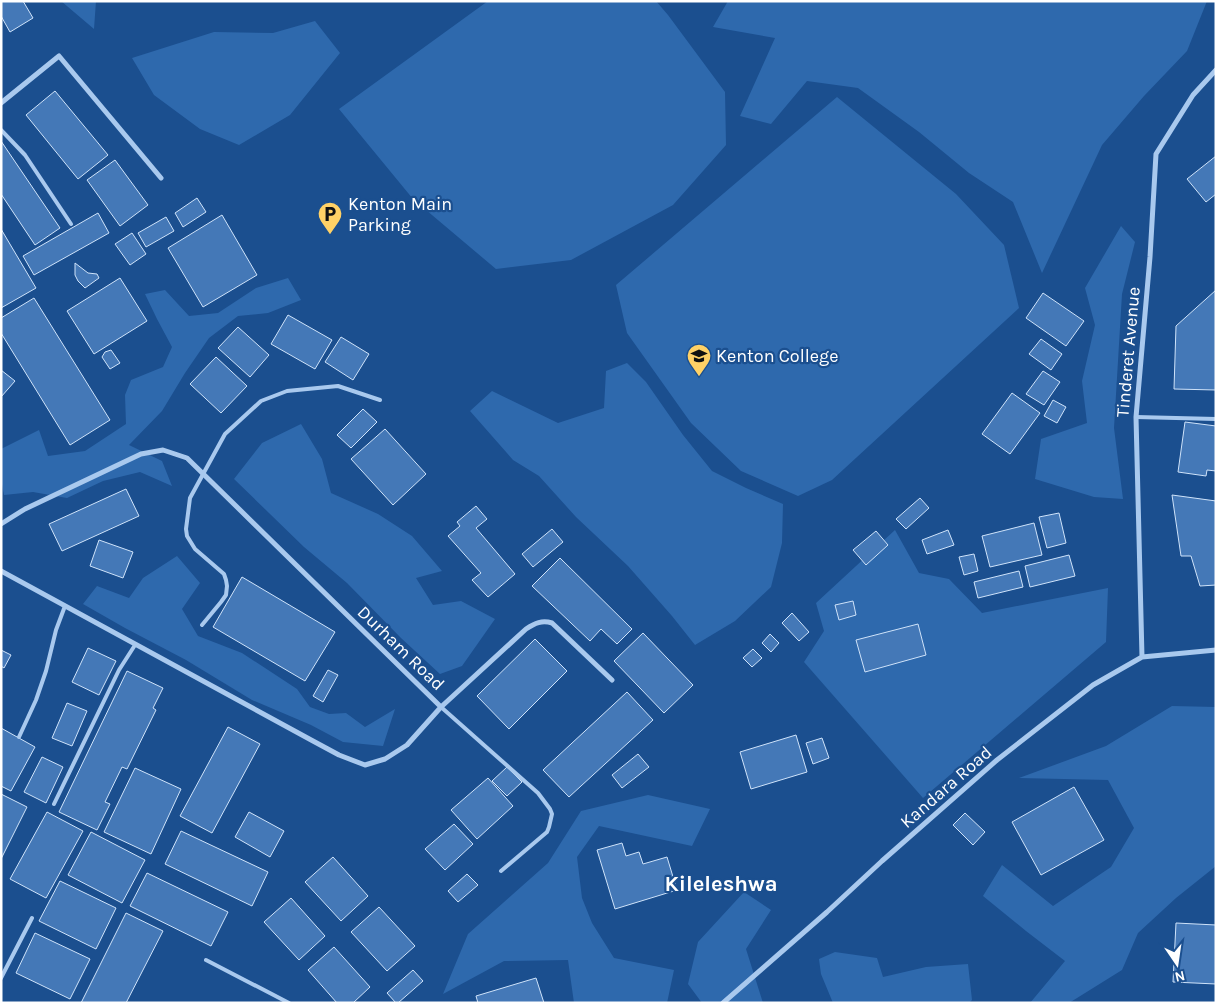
<svg xmlns="http://www.w3.org/2000/svg" width="1217" height="1004" viewBox="0 0 1217 1004" font-family="Karla,sans-serif">
<rect width="100%" height="100%" fill="#1b4f8f"/>
<path fill="#2e69ad" d="M61,1h35l-2,28z
M488,1h168l12,14 57,77 1,53 -53,60 -102,55 -75,9 -83,-70 -74,-90z
M728,1h479l-20,50 -43,45 -42,49 -60,128 -29,-71 -44,-29 -50,-41 -61,-44 -51,-7 -36,43 -31,-8 35,-78 -62,-11z
M315,21l25,32 -50,62 -51,30 -39,-16 -46,-34 -22,-37 82,-26 59,1z
M837,97l119,97 48,51 15,63 -187,172 -34,16 -57,-25 -50,-48 -64,-90 -11,-48z
M1121,226l14,16 -13,52 -8,134 9,71 -29,-2 -59,-18 6,-40 46,-16 -5,-42 13,-56 -10,-37z
M288,278l13,22 -33,13 -30,3 -29,22 -24,35 -23,38 -33,34 33,16 10,25 -32,-14 -37,9 -36,17 -34,-6 -29,3 -3,-16v-30l38,-19 9,26 37,-5 41,-27 -1,-29 6,-15 32,-13 9,-20 -15,-28 -12,-25 20,-4 24,26 29,-3 38,-25z
M627,363l19,19 37,53 29,36 34,17 37,16 -1,39 -11,44 -36,34 -40,24 -23,-29 -44,-50 -52,-49 -37,-41 -26,-16 -43,-49 22,-20 66,32 46,-15 2,-37z
M301,424l21,35 9,34 47,21 34,22 30,35 -26,7 17,27 28,-4 34,18 -33,47 -22,8 -39,-36 -54,-55 -43,-36 -70,-68 28,-36z
M895,530l24,43 30,6 33,34 126,-25 -2,54 -183,156 -119,-136 20,-31 -8,-28z
M177,556l23,27 -18,26 16,27 44,17 55,36 13,18 19,7 17,-1 19,14 30,-18 -12,37 -40,-4 -32,-17 -59,-25 -66,-40 -61,-32 -42,-24 14,-18 32,12 14,-20z
M1172,706l44,1v159l-40,32 -38,35 -16,37 -53,33h-39l35,-42 -39,-30 -43,-35 19,-31 51,41 58,-39 23,-39 -26,-48 -89,-2 87,-32z
M648,795l62,14 -18,37 -93,-20 -22,31 5,41 10,25 22,35 60,12 -7,33h-93l-6,-43 -64,1 -61,33 25,-60 80,-71 33,-52z
M744,892l27,18 -25,39 17,54h-61l-14,-19 10,-42z
M835,952l42,6 6,19 43,-10 42,-3 4,36 -3,3h-136l-12,-29 -2,-15z"/>
<path fill="#4478b7" stroke="#cfe3fa" d="M1,1h22l10,17 -23,14 -9,-16z
M55,91l53,64 -30,24 -52,-64z
M1,141l59,87 -25,17 -34,-51z
M1216,156v38l-10,8 -19,-23z
M115,160l33,45 -28,21 -33,-46z
M197,198l9,14 -23,15 -8,-14z
M98,213l11,20 -75,42 -11,-19z
M222,215l35,60 -54,32 -35,-59z
M166,217l8,14 -28,16 -8,-14z
M1,229l35,59 -35,20z
M132,233l14,21 -16,11 -15,-21z
M75,263l13,10 9,1 2,4 -14,10 -7,-7 -3,-6z
M120,278l27,43 -53,33 -27,-43z
M1216,290v100l-42,-1 2,-63z
M1043,293l41,28 -18,25 -40,-28z
M34,298l76,122 -40,25 -69,-112v-15z
M288,315l44,25 -17,29 -44,-25z
M238,327l31,28 -19,22 -32,-29z
M341,337l28,17 -16,26 -28,-18z
M1041,339l21,15 -11,16 -22,-16z
M111,350l9,13 -10,6 -8,-12 3,-5z
M216,357l31,29 -26,27 -31,-29z
M1,370l14,11 -14,16z
M1043,371l17,11 -16,23 -18,-11z
M1012,393l28,20 -30,41 -28,-20z
M1053,400l13,7 -9,16 -13,-7z
M363,409l14,13 -26,26 -14,-13z
M1185,422l31,4v45l-9,-1 -1,6 -28,-4z
M385,429l41,45 -33,31 -42,-46z
M126,489l13,27 -77,35 -13,-27z
M1172,495l44,6v84l-16,1 -9,-30h-10z
M920,498l9,10 -23,21 -10,-10z
M476,506l11,13 -11,9 39,46 -27,23 -16,-17 9,-7 -33,-37 12,-10 -3,-4z
M1059,513l7,30 -19,5 -8,-31z
M1034,523l8,32 -52,12 -8,-31z
M552,529l11,13 -30,25 -11,-13z
M948,530l6,15 -27,9 -5,-14z
M876,531l12,14 -22,20 -13,-15z
M99,540l34,12 -10,26 -33,-12z
M974,554l4,17 -14,4 -5,-18z
M1069,555l6,21 -45,11 -5,-21z
M560,558l72,71 -15,15 -16,-15 -11,12 -58,-55z
M1019,571l4,16 -45,11 -4,-16z
M242,577l93,55 -30,49 -92,-54z
M853,601l3,14 -17,5 -4,-15z
M792,613l17,19 -10,9 -17,-18z
M918,624l8,31 -61,17 -9,-32z
M643,633l50,52 -29,28 -50,-52z
M770,634l9,9 -8,9 -9,-9z
M535,639l32,32 -58,58 -32,-33z
M88,648l28,13 -17,34 -27,-13z
M753,649l9,9 -10,9 -9,-9z
M1,650l10,5 -7,13 -3,-2z
M328,670l10,5 -15,27 -10,-6z
M127,671l36,17 -10,20 3,2 -29,59 -5,-2 -17,35 5,2 -13,26 -38,-18z
M627,692l26,28 -84,77 -26,-27z
M67,703l20,8 -15,35 -20,-8z
M228,727l32,17 -48,89 -32,-17z
M1,728l34,19 -24,44 -10,-5z
M796,735l11,37 -56,17 -11,-37z
M822,738l7,20 -16,6 -7,-21z
M638,754l11,13 -27,21 -10,-13z
M42,757l21,10 -17,36 -22,-11z
M507,767l15,15 -15,14 -15,-15z
M135,768l46,21 -30,65 -47,-22z
M488,778l25,28 -36,33 -26,-29z
M1074,787l30,53 -63,35 -29,-53z
M1,794l26,13 -26,52z
M47,812l36,19 -37,67 -36,-19z
M249,812l35,19 -14,26 -35,-20z
M965,813l20,19 -12,13 -20,-20z
M454,824l19,20 -28,26 -20,-21z
M181,831l87,41 -16,34 -87,-42z
M91,832l54,28 -23,43 -54,-28z
M622,843l4,13 13,-4 4,12 24,-7 10,33 -62,19 -18,-59z
M333,857l35,39 -27,25 -36,-39z
M147,873l81,39 -17,34 -81,-40z
M467,874l11,11 -20,17 -10,-11z
M60,881l56,27 -20,41 -57,-28z
M291,898l34,38 -26,24 -35,-38z
M379,907l36,39 -28,25 -36,-39z
M126,913l37,18 -37,72h-45z
M1176,923l40,2v59l-43,-2z
M35,933l55,26 -20,40 -54,-26z
M334,947l36,40 -17,16h-16l-29,-33z
M413,970l10,11 -25,22h-2l-9,-10z
M536,978l8,25h-66l-2,-7z"/>
<g fill="none" stroke-linecap="round" stroke-linejoin="round">
<path stroke="#a9c9ee" stroke-width="4" d="M1,130l24,25 46,69
M1136,417l80,2
M202,625l19,-23 5,-7 1,-9 -1,-6 -2,-6 -29,-25 -8,-13 -1,-7 4,-31 35,-64 36,-33 26,-10 51,-5 42,14
M441,707l97,86 12,16 2,5 -3,13 -2,5 -46,39
M19,737l17,-37 10,-29 10,-41 9,-24
M54,804l65,-134 16,-25
M206,960l83,43
M1,978l31,-60"/>
<path stroke="#a9c9ee" stroke-width="5" d="M1,103l58,-47 102,122
M1,524l24,-15 116,-55 22,-4 24,8 254,249
M1,571l312,170 26,14 26,10 20,-6 22,-14 34,-38 85,-78c9,-6 16,-9 26,-6l60,57
M1142,657l-6,-240 14,-160 6,-103 37,-59 23,-25
M723,1003l104,-91 55,-51 115,-101 96,-75 49,-28 74,-7"/>
</g>
<defs>
<symbol id="parking-pin" viewBox="-11 -11 22 30"><path d="M0 17L-7.5 6A9.5 9.5 0 1 1 7.5 6Z" fill="#ffd166" stroke="#1b4f8f"/><path d="M-3.5-5.5H1a3.5 3.5 0 0 1 0 7H-1V5.5H-3.5ZM-1-3.4V-.6H.8a1.4 1.4 0 0 0 0-2.8Z" fill="#111"/></symbol>
<symbol id="university-pin" viewBox="-11 -11 22 30"><path d="M0 17L-7.5 6A9.5 9.5 0 1 1 7.5 6Z" fill="#ffd166" stroke="#1b4f8f"/><path d="M0-5L7-2L0 1L-7-2ZM-4 1L0 2.5L4 1V4Q0 6-4 4Z" fill="#111"/></symbol>
</defs>
<g fill-rule="evenodd">
<use href="#parking-pin" x="316" y="200" width="28" height="38"/>
<use href="#university-pin" x="685" y="342" width="28" height="38"/>
</g>
<g text-anchor="middle" stroke-width="4.5" stroke-linejoin="round" paint-order="stroke">
<g font-size="18" fill="#fff" stroke="#1b4f8f" text-anchor="start">
<text x="348" y="210">Kenton Main<tspan x="348" dy="21">Parking</tspan></text>
<text x="716" y="362">Kenton College</text>
</g>
<g font-size="18" fill="#fff" stroke="#1b4f8f">
<text transform="translate(1128 352) rotate(-85)" y="6">Tinderet Avenue</text>
<text transform="translate(401 648) rotate(44)" y="6">Durham Road</text>
<text transform="translate(946 787) rotate(-41)" y="6">Kandara Road</text>
</g>
<g font-size="22" font-weight="bold" fill="#fff" stroke="#1b4f8f">
<text x="721" y="891">Kileleshwa</text>
</g>
</g>
<rect width="1217" height="1004" fill="none" stroke="#ffffff" stroke-width="5"/>
<g transform="translate(1177 964) rotate(167)" stroke="#1b4f8f" stroke-width="4" paint-order="stroke">
<path d="M0-4L9 19L0 12L-9 19Z" fill="#ffffff"/>
<text y="-8" font-size="14" font-weight="bold" text-anchor="middle" fill="#ffffff">N</text>
</g>
</svg>
